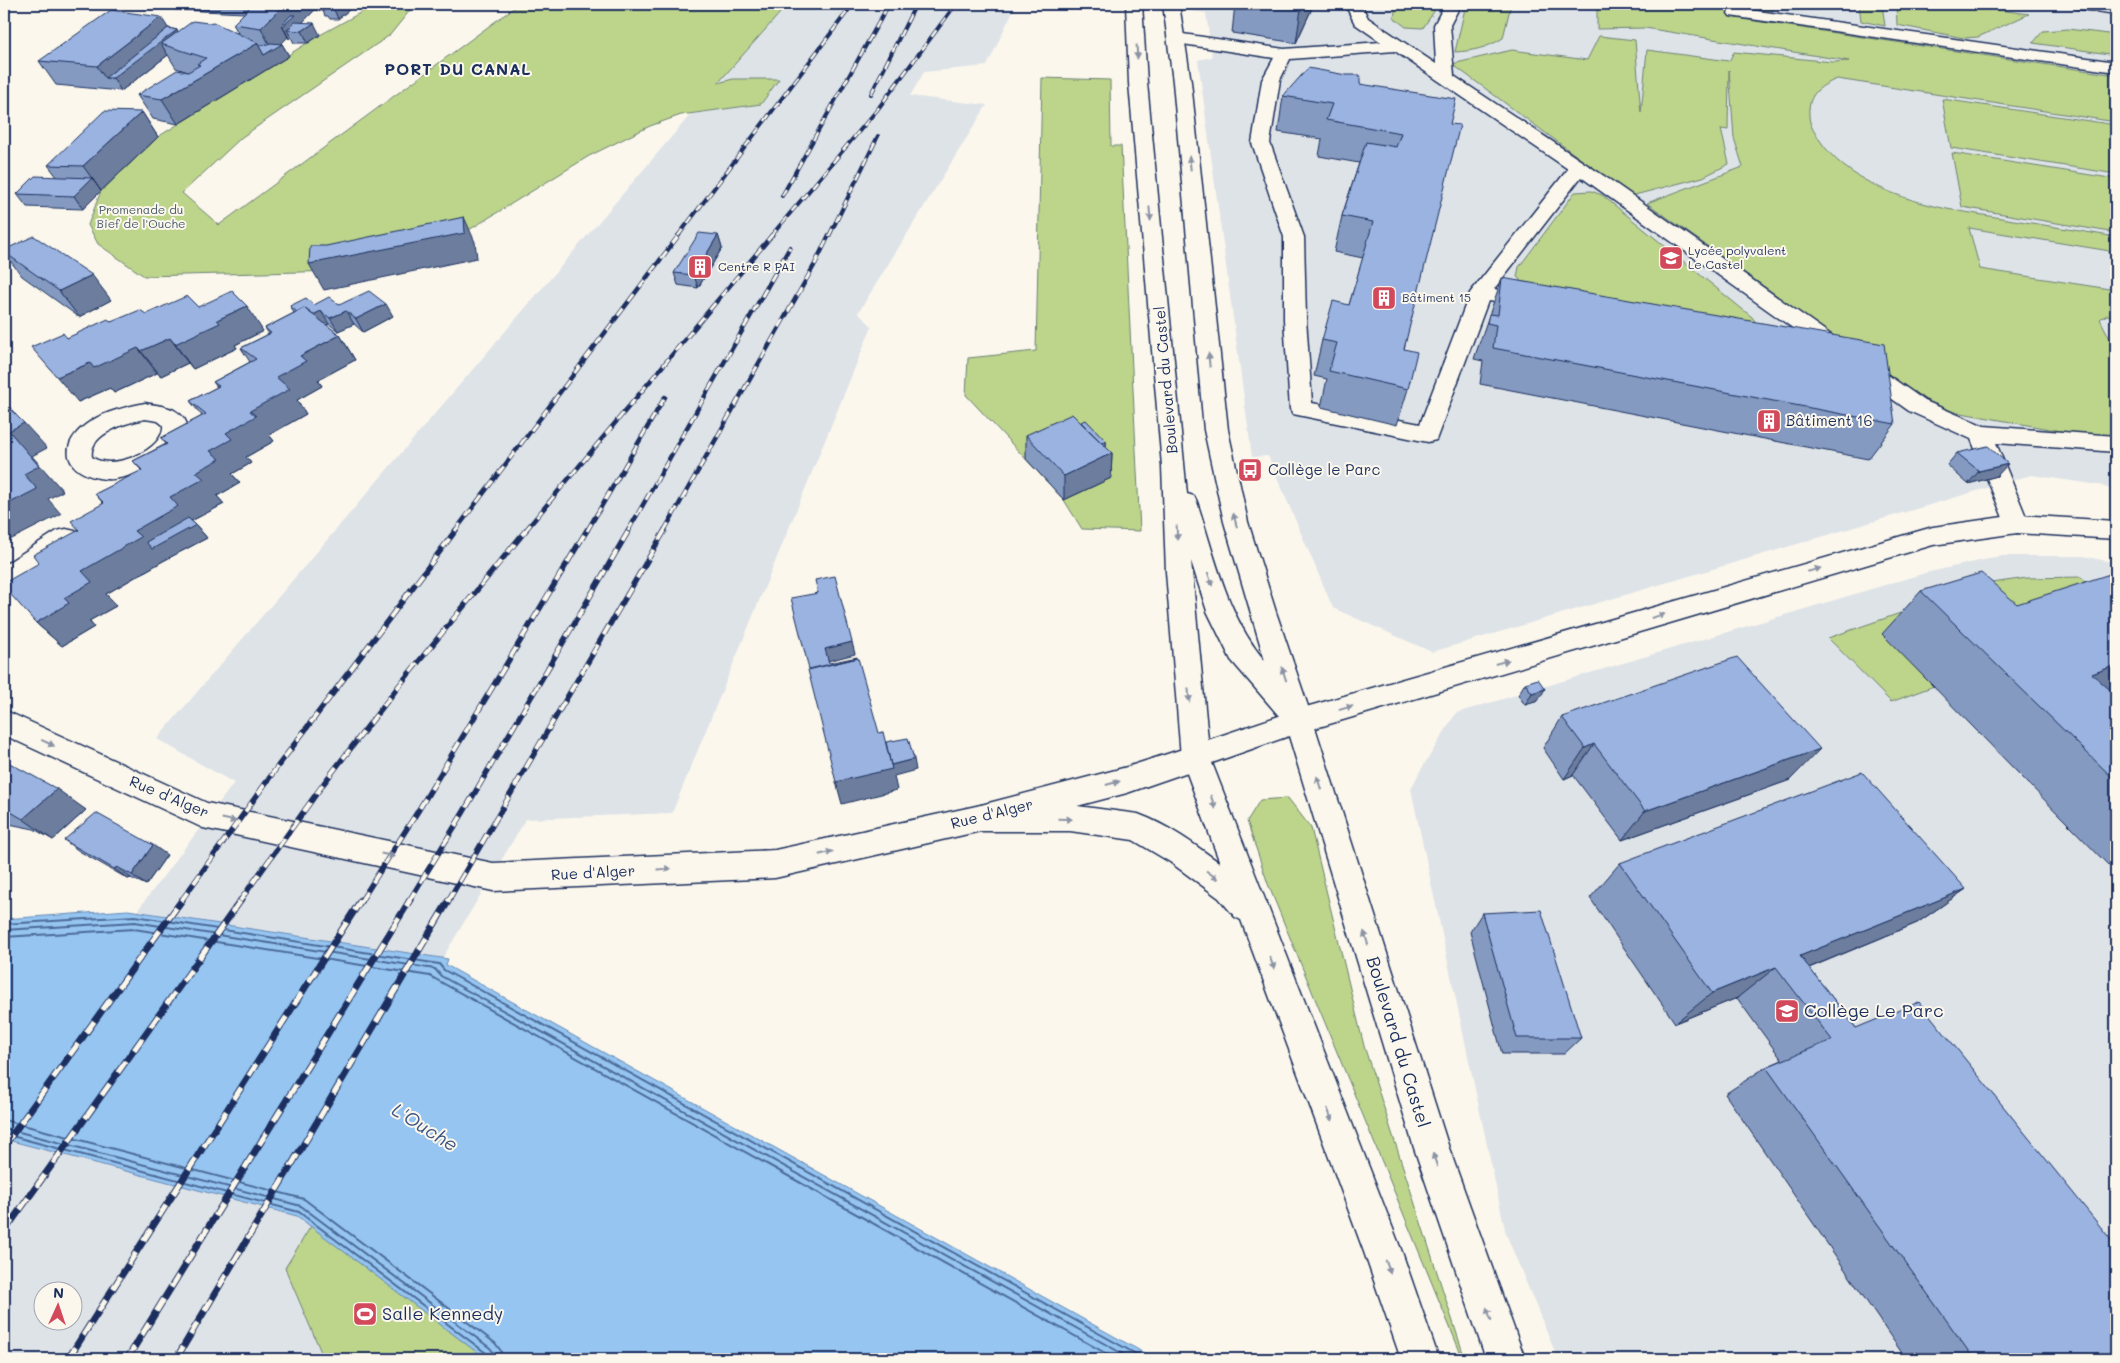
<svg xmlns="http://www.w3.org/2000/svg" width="2120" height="1363" viewBox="0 0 2120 1363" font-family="Mali,sans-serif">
<rect width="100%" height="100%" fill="#fbf7ec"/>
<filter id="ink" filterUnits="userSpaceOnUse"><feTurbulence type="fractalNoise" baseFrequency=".02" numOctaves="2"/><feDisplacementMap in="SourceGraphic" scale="10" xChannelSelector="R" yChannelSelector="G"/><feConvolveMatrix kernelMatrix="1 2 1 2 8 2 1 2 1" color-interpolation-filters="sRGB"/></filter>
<g filter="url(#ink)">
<path fill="#dee3e8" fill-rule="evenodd" d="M788,4h228l-29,62 -63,6 -14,24 77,9 -129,208 14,13 -200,487 -146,6 -84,140 -145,257 14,10 -26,43 39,90h-320v-265l61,-88 169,-223 -77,-44 534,-625 70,-10 18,-25 -62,5zM42,1290h30v30h-30z
M1190,4h926v487l-17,-6 -68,-10 -599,177 -99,-44 -65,-152 -16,1 -54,-397 14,-3 -6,-44 -15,-2z
M2002,556h81l33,7v796h-558l-52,-125 -95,-445 8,-16 37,-60 469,-140z"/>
<path fill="#bdd48b" stroke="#6c8274" d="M376,4h39l-25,31 -148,102 -60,56 37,32 300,-221h269l-70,79 15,-4h46l-18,25 -80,11 -31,11 -61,30 -151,93 -98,22 -196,5 -46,-32 -10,-19 13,-34 52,-51 167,-105z
M1396,4h43l-16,24 -17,-1 -12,-9z
M1466,4h45l-8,34c-16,10 -30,13 -48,14z
M1597,4h175v11l-36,-2 -1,5 381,57v47l-279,-43c-17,7 -29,15 -28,35 0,10 4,16 10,25 26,41 82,60 128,70l169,28v15l-147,-24 11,41 136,21v27l-9,-2 -7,4 16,32v85l-50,-4 -116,-21 -47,-21 -58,-45 -198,-142 96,-36 -9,-29 -5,-68 -1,60 -7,-1 8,35 -26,13 -72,19 -179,-132 60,-14 75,10 12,-24 36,4 6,73 6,-63 82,11 5,-9 99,10 16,-1 -204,-33 -48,1z
M1859,4h23l3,22 -24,-5z
M1896,4h60l73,10 -51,23 -14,1 -67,-13z
M2068,29l48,6v20l-83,-12 10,-12z
M1042,78l68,2 1,66h10l19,385 -58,-2 -18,-29 -98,-105 2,-37 68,-7z
M1942,99l174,26v49l-165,-26z
M1952,153l164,26v54l-154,-26z
M1591,191l11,4 150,122 10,14 -235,-45 -10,-9 2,-10 56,-75z
M2081,577l30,24 -112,36 -50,-48 78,-11z
M1941,599l-7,87 -43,16 -63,-64z
M1288,798l23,30 53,218 101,313h-2l-195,-475 -21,-63 13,-21z
M311,1226l175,133h-162l-39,-91z"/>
<path fill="#96c5f1" stroke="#6589b6" d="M128,910l320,49 -2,6 709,394h-669l-189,-143 -293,-77v-220z"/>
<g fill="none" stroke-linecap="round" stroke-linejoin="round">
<path stroke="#4c6b99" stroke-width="2" d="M4,924l131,-8 304,48 5,6 701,389
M4,930l131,-8 300,47 6,7 691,383
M4,937l130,-8 296,47 686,383
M4,1120l300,79 191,144 6,8 1,8
M4,1128l297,78 189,142 4,5 1,6
M4,1134l295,78 187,141 2,6"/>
<defs>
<path id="service" d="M1345,4h16l7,14 68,46 -2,-39 11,-21h16l-11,21 4,51 159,106 312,219 59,25 132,10v16l-120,-9 33,81 -3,6 -9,3 -9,-3 -37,-91 -62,-28 -328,-234 -87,112 11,2 3,5 -3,5 -7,1 -10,-1 -52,139 -8,2 -135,-28 -3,-5 -6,-90v-82l-32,-94 10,-63 12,-22 -98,-15 -6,-1 -2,-4 2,-4 6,-1 108,16 97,-7 -26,-18zM1395,51l173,118 -98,124 -50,131 -108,-21 -6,-84 -2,-82 -34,-94 10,-63 10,-21z
M2073,4h43v10l-35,-5 -6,-2z
M1736,8l380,54v10l-386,-56 -2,-3 2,-3z"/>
<path id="minor" d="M145,403c9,2 21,3 29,7 46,27 -39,72 -68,69 -42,-4 -51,-35 -15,-58 16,-10 36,-14 54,-18zM145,419l13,2 5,4c3,25 -52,47 -71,32 -4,-23 36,-35 53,-38z
M2017,515l99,6v18l-99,-6 -84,12 -634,188 -10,-4 -4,-8 4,-8 10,-4 634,-182z
M66,529l9,2 4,7 -4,7 -62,39 -9,3v-22l53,-34z
M4,710l203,93 286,60 282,-13 206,-45 146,-38 68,-22 10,3 4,9 -4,9 -78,27 -146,38 -206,47 -282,13 -290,-63 -199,-93z"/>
<path id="secondary" d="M1126,4h16l5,79 40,411 7,2 3,6c18,54 30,115 68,159l-41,-139 -20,-92 -31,-348 -10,-78h16l12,78 37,348 20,92 28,90 37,109 136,427 76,211h-39l-72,-211 -125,-412 -77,27 190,489 37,107h-38l-37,-107 -123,-332 -6,-3 -16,-19 -49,-36 -37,-22 -63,-9h-89l-11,-4 -4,-9 4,-9 11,-4h89l68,9c30,11 56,30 82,49l-39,-106 -15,-185 -4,-106 -33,-383zM1191,561l16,50 24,49 48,56 -71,24z"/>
</defs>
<use href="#service" stroke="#1b2f5e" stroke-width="3"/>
<use href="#minor" stroke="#1b2f5e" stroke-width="3"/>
<use href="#secondary" stroke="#1b2f5e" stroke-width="3"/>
<use href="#service" fill="#fbf7ec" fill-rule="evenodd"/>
<use href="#minor" fill="#fbf7ec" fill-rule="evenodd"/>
<use href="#secondary" fill="#fbf7ec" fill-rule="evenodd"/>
<defs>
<path id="rail-far3" d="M871,94l45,-90
M782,196l107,-192
M678,236l175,-232
M771,236l106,-126 79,-106
M829,236l49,-100"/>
<path id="rail-far2" d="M455,531l224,-296
M525,531l247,-296
M587,531l78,-134
M628,531l162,-284
M664,531l151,-267 14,-29"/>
<path id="rail-far1" d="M181,901l97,-135 178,-236
M240,901l84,-118 74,-96 128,-157
M361,901l57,-90 169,-281
M409,901l54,-88 166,-283
M448,901l217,-371"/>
<path id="rail" d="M4,1146l178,-246
M4,1232l237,-332
M68,1359l293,-459
M127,1359l283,-459
M176,1359l273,-459"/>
</defs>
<use href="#rail-far3" stroke="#1b2f5e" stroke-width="4"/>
<use href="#rail-far2" stroke="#1b2f5e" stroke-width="4.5"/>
<use href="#rail-far1" stroke="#1b2f5e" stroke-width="5.5"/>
<use href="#rail" stroke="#1b2f5e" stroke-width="7"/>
<use href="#rail-far3" stroke="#fbf7ec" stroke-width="2.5" stroke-dasharray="8" stroke-linecap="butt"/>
<use href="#rail-far2" stroke="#fbf7ec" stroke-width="3" stroke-dasharray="9" stroke-linecap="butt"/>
<use href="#rail-far1" stroke="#fbf7ec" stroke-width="4" stroke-dasharray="11" stroke-linecap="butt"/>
<use href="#rail" stroke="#fbf7ec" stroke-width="5" stroke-dasharray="14" stroke-linecap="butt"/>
</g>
<path fill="#849ac1" stroke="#1b2f5e" d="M137,4h219l-18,15h-8l-2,-3h-3l-2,-5 -8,-1 -13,13 18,12 -12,8h-14l-3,-6 -2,2 -1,-2 -7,7h1l7,12 -111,68 -25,-5 -16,-24 51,-23 -12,-4 -8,-13 -47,36 -65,-6 -17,-24 129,-33 9,2 1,2 60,1 -5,-9 11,-11 -104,-5z
M1235,4h79l-18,39 -64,-10z
M1360,84l90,40 -46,225 4,40 -11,36 -76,-18 6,-28 -13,-3 8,-36 27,-35 14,-47 -29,-6 8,-36 17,-53 -40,-7 3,-17 -44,-7 5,-36z
M142,112l16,25 -57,54 -18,18 -56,-2 -10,-13 40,-17 -9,-12z
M718,235l4,13 -24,40 -20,-3 -4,-12z
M4,250l107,50 -32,17 -57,-41 -18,-23z
M1502,278l393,146 -27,35 -388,-75 3,-23 -9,-2 3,-9z
M314,305h25l54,11 -30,16 -9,-8 -16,7 -9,-7 -3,1 14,10 15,25 -37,20 4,6 -25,14 9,14 -37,21 5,6 -28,16 5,6 -19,11 8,9 -23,13 7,8 -33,17 5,4 11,13 -44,23 -57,33 10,12 -27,15 5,6 -32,19 -26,-23 3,-60 40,-33 24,-27 -8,-9 47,-23 -9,-10 33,-17 -5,-6 41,-22 -12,-15 27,-14 -4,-5 37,-20 -9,-14 28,-14 -4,-6 29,-15 -4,-7z
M198,307l65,24 -28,14 2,3 -44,21 -5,-6 -27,13 -4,-3 -43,20 -4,-5 -32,14 -11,-64 44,-16 35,-8z
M1026,435l80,6v7l6,5 -1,25 -47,22 -38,-41z
M1957,453l40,23 -29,8 -21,-19z
M1921,591l190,100 5,4v178l-234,-239z
M1525,683l13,18 -13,4 -7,-10z
M1562,717l228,63 -168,60 -49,-65 -9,4 -21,-31z
M4,760l82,50 -33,30 -19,-11 -30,-6z
M64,840l103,15 -21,30 -15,-7 -3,1 -49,-28z
M1620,863l346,26 -49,34 -108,45 307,391h-210l-181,-265 41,-27 16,-7 -45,-62 -62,25 -85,-125z
M1482,913l99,125 -17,16h-62l-32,-122z"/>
<path fill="#6c7d9d" stroke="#1b2f5e" d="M285,4h26l4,6 -15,15 -13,5 4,7 -2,2 -7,-14 6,12 -8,8 2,-1 7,12 -111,68 -16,-25 96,-56 6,12 8,-5 -11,-22z
M336,4h20l-18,15 -5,-12z
M1304,4h10l-18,39 5,-34z
M161,17l11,17 5,-4 7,12 -23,2 7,11 -47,36 -8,-13h-8l-8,-12z
M314,23l6,12 -12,8 -6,-12z
M142,112l16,25 -57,54 -18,-25z
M92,178l9,13 -18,18 -9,-13z
M464,217l11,25 2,16 -153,32 -15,-26z
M718,235l4,13 -24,40 -4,-13z
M92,275l19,25 -32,17 -20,-26z
M386,304l7,12 -30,16 -7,-13z
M247,306l16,25 -28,14 2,3 -44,21 -18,-25 42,-24z
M321,311l8,13 -16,8 -8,-13z
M346,311l8,13 -16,7 -8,-13z
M340,335l15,25 -37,20 4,6 -25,14 9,14 -37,21 5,6 -28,16 5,6 -19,11 8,9 -23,13 7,8 -33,17 5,4 11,13 -44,23 -57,33 10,12 -27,15 5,6 -32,19 -26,-23 28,-25 18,-27 52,-40 62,-59 14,-21 16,-18 24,-22 26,-34 24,-21z
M170,338l18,25 -27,13 -20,-25z
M138,348l19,25 -43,20 -4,-5 -32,14 -21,-25 33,-14z
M4,400l12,15 -12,6z
M24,423l23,25 -15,8 31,35 -15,8 13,15 -57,29v-37l20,-32 -20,-49z
M1106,441v13l-12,-8z
M1112,453l-1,25 -47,22v-24z
M2008,464l-11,12 -29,8 11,-13z
M852,642l3,12 -27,7 -3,-12z
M2116,665v24l-70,24 46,-39z
M1545,689l-7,12 -13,4 7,-12z
M1594,744l-21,31 -9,4 21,-31z
M1820,749l-30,31 -168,60 23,-29z
M914,759l2,11 -22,6 3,14 -55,14 -6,-22 55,-17z
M57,789l29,21 -33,30 -30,-21z
M153,845l14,10 -21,30 -14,-10z
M117,867l14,11 -3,1 -14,-10z
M1966,889l-49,34 -133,55 16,-22z
M1776,967l-39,31 -62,25 37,-30z"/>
<path fill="#9ab3e0" stroke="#1b2f5e" d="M253,4h32l-24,24 -28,-4z
M321,4h15l-3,3 -9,-1 2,-2z
M1267,4h37l-3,5z
M111,10l50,7 -64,49 -58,-5z
M291,15h4l-12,11 -1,-1z
M193,21l15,2 5,-1 45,21 -96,56 -25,-4 40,-25 11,2 12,-7 -3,-1 9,-6 -45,-14z
M295,22l19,1 -12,8 -15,-1z
M168,28l9,2 -64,48h-8z
M271,43l11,1 -18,11 -5,-9z
M1308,68l38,7h14v9l96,15 -6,25 10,1 -56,224 13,3 -9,37 -79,-18 8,-28 -15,-3 11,-39 16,4 24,-83 -31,-6 24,-74 30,5 5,-14 -75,-13 6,-16 -49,-8z
M104,111l38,1 -59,54 -35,-1z
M35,176l57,2 -18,18 -57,-2z
M464,217l1,16 -156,31 1,-18h16z
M699,233l19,2 -24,40 -20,-2z
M34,236l58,39 -33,16 -55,-39v-2z
M1502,278l382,66 11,80 -402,-76 3,-23 -9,-2 2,-9 9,1z
M232,291l15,15 -30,14 3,3 -45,21 -5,-6 -29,13 -3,-3 -44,20 -4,-5 -33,14 -26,-30 32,-14 4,5 41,-19 3,3 29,-12 6,4 41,-18 11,11z
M369,291l17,13 -30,15 -10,-8 -16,7 -9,-7 -8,4 -9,-7 -7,4 -7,-6 16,-8 8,7 15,-8 10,8z
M304,308l36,27 -40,21 6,5 -30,16 14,12 -40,22 6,5 -30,17 6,6 -22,12 10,8 -24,13 8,7 -34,18 8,9 -44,25 7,6 -59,34 10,11 -28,16 5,5 -33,20 -32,-36v-4l35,-20 -6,-8 46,-25 -8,-9 33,-18 -9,-9 47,-24 -9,-9 34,-17 -6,-6 45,-24 -16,-13 29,-15 -6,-4 43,-23 -15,-11 30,-15 -6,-5z
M5,404l19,19 -15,8 30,35 -15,8 13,15 -33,17v-101z
M1072,414l40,39 -48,23 -38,-41z
M1086,420l20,21 -4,2 -21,-21z
M1988,446l20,18 -29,7 -22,-18z
M188,518l8,7 -44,24 -6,-7z
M2116,572v93l-24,9 24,21v86l-195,-190 60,-18 36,31z
M835,576l17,66 -27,7 4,14 28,-6v1l-48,11 -18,-71 27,-5 -3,-13z
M1737,657l83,92 -175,62 -51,-67 -9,4 -23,-31z
M858,658l21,75 4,-1 9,37 -56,13 -28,-112z
M1538,679l7,10 -13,4 -7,-10z
M908,738l6,21 -23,6 -5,-23z
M4,760l53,29 -34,30 -19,-11z
M1862,772l104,117 -166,67 56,72 63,-26 197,244v113h-142l-208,-292 66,-27 -56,-73 -64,26 -92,-130z
M96,813l57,32 -21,30 -15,-8 -3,2 -50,-29z
M1541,910l40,128h-64l-35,-125z"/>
<defs><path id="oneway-solid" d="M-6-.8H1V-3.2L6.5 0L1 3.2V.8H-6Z" transform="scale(1.25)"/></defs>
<g fill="#8b93a5">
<use href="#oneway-solid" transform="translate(1137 52) rotate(87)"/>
<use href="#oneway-solid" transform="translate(1190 163) rotate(-96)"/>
<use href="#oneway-solid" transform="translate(1150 214) rotate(85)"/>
<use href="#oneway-solid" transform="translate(1209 360) rotate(-96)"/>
<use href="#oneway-solid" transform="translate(1235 520) rotate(-105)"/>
<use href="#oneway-solid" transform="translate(1177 533) rotate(87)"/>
<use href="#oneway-solid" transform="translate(1814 570) rotate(-16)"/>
<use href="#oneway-solid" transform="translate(1210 579) rotate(72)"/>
<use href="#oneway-solid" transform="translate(1658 616) rotate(-16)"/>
<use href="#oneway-solid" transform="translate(1502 662) rotate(-16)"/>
<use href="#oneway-solid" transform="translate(1284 674) rotate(-108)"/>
<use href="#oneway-solid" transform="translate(1189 695) rotate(85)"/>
<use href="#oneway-solid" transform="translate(1346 708) rotate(-16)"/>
<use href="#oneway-solid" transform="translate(48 743) rotate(25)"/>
<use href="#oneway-solid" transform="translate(1113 783) rotate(-15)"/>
<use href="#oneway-solid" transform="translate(1319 783) rotate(-107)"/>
<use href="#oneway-solid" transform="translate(1213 802) rotate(70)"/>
<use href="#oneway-solid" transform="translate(1065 819) rotate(2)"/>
<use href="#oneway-solid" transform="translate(229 820) rotate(12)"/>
<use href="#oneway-solid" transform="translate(826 853) rotate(-13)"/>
<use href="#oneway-solid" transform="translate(388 855) rotate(12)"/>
<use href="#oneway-solid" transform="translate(664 869) rotate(-3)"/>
<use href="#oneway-solid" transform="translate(1212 875) rotate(37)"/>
<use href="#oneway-solid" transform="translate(1366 938) rotate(-107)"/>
<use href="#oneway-solid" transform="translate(1272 963) rotate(69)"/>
<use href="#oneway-solid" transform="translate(1330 1115) rotate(69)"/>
<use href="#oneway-solid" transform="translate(1435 1160) rotate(-109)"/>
<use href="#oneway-solid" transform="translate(1388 1267) rotate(71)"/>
<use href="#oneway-solid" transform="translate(1489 1314) rotate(-111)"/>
</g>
</g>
<defs>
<symbol id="school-square" viewBox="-11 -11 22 22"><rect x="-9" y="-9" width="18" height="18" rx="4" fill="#d1495b" stroke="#fbf7ec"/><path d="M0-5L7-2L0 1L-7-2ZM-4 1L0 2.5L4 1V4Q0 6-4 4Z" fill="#fff"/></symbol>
<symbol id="building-square" viewBox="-11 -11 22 22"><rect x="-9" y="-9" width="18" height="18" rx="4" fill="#d1495b" stroke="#fbf7ec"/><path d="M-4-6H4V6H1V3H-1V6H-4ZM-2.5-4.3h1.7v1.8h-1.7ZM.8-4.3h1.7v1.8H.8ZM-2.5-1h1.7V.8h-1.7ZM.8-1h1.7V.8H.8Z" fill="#fff"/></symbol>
<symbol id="bus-square" viewBox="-11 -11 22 22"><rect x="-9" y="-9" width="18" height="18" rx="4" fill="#d1495b" stroke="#fbf7ec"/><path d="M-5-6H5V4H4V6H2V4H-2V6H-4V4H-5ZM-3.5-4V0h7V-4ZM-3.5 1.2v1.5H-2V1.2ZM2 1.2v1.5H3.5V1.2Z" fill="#fff"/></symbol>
<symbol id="stadium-square" viewBox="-11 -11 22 22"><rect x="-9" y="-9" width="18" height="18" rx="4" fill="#d1495b" stroke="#fbf7ec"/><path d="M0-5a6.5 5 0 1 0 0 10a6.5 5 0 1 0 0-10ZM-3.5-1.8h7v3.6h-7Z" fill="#fff"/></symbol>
</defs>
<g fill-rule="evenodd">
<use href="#school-square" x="1657" y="244" width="28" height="28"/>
<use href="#building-square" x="686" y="253" width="28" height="28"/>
<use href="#building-square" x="1370" y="284" width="28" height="28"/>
<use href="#building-square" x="1755" y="407" width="28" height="28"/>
<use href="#bus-square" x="1236" y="456" width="28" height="28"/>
<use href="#school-square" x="1773" y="997" width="28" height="28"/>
<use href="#stadium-square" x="351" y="1300" width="28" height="28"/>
</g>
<g text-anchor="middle" stroke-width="4" stroke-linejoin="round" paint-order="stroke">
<g font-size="12" fill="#445869" stroke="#fbf7ec">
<text x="141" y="214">Promenade du<tspan x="141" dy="14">Bief de l'Ouche</tspan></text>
</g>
<g font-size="12" fill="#1b2f5e" stroke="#fbf7ec" text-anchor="start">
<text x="1688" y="255">Lycée polyvalent<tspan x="1688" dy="14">Le Castel</tspan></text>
<text x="718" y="271">Centre R PAI</text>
<text x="1402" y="302">Bâtiment 15</text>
</g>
<g font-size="15" fill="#1b2f5e" stroke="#fbf7ec">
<text transform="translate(1166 380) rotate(-95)" y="5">Boulevard du Castel</text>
<text transform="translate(169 797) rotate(23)" y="5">Rue d'Alger</text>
<text transform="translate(992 814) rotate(-14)" y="5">Rue d'Alger</text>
<text transform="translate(593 873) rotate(-3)" y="5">Rue d'Alger</text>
</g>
<g font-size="15" fill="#1b2f5e" stroke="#fbf7ec" text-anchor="start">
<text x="1786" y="426">Bâtiment 16</text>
<text x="1268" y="475">Collège le Parc</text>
</g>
<g font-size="16" font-weight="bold" letter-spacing="1" fill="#1b2f5e" stroke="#fbf7ec">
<text x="458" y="75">PORT DU CANAL</text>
</g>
<g font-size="18" fill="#1b2f5e" stroke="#fbf7ec" text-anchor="start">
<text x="1804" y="1017">Collège Le Parc</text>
<text x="382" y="1320">Salle Kennedy</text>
</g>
<g font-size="18" fill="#1b2f5e" stroke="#fbf7ec">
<text transform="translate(1398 1042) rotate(73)" y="6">Boulevard du Castel</text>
</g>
<g font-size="19" font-style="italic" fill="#3a5483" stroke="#fbf7ec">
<text transform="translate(425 1127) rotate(32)" y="7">L'Ouche</text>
</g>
</g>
<rect width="2120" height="1363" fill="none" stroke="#fbf7ec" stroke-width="20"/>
<rect x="10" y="10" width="2100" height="1343" fill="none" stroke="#1b2f5e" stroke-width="2" filter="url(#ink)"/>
<g transform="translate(58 1306) rotate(3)"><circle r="24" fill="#fbf7ec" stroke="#a1a7b3"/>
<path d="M0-4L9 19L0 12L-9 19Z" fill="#d1495b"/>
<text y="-8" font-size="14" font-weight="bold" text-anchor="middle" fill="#1b2f5e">N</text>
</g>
</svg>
